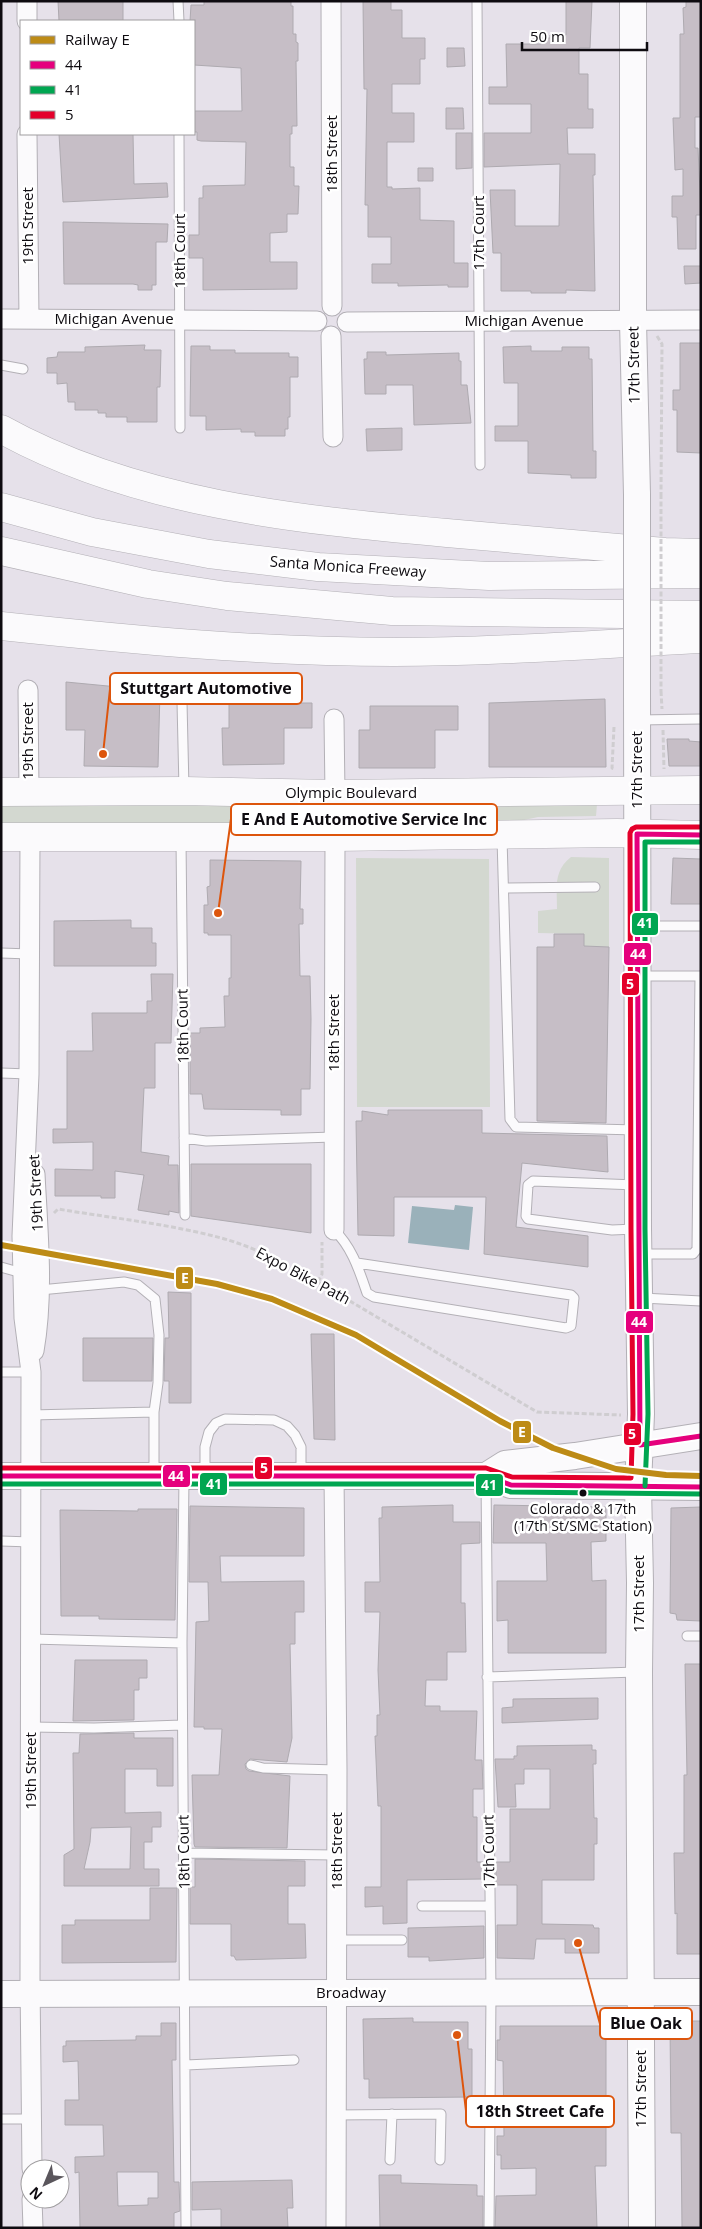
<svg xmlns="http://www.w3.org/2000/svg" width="702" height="2229" viewBox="0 0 702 2229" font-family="'Open Sans',sans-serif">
<rect width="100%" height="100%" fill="#e6e1ea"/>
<path fill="#d3d8d0" d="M1,803l596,1 -1,12 -58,1 -37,8 -500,3z
M571,857l38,1v89l-25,-1v-12l-46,-1v-22l19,-2c0,-21 -4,-38 14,-52z
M356,858l133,1 1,248h-133z"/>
<path fill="#9ab1ba" d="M455,1205l18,2 -4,43 -61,-7 4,-37 42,4z"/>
<path fill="#c6bec6" stroke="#aeaab0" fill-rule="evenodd" d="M58,1h65v20h-64z
M204,1h87v5h2v28h3v8l2,1v18h-2l1,65h-5v8h-2v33h4v19h5l-1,28h-11v18l-17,1v29h27v27l-94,1v-32h-14v-23h10v-37h4v-12l42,-1 1,-43 -45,-1 -4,-1v-8h-3v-21h48l-1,-43 -47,-3v-44h-4l1,-16h13z
M363,1h28v9h11v28h23v21h-5v25h-28v29h22v29h-27v45h5v2l28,-1v32l34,1v42h14v24h-20v-2l-50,1v-3h-26v-19h19v-27h-23v-32h-3l2,-116h-3z
M566,1h26l-2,47h-11v26h9v35h5v19h-26l1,26h27v21h-2l2,116 -29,-1v3h-35v-2h-30v-38h-8l-3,-63h25v36h44l1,-62 -76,3v-34h47v-29h-42v-17h18l-1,-43h35l1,-6h8v-3h16z
M686,1h15v116h-6v31h3l3,67h-5v34h-18l-1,-32h-5v-21h11v-27l-8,1 -2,-52h7v-84h4l-1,-26 3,-1z
M447,48h17l1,18 -18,1z
M446,108h17l1,21h-18z
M456,133h16v35l-16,1z
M59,134h74l1,50 33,-1 1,14 -105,5z
M418,168h15v13h-15z
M63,222l105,2 -1,18h-11v43h-4v5h-14v-5l-5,-1h-69z
M684,266h17v17l-16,1z
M680,343h21v110l-24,-1v-42h-4v-20h7z
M145,345l-1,5h17l-1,37h-3v35h-30v-5h-21v-4h-8v-3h-23v-8h-7l-1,-19 -10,1v-11h-10v-15l10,-1 1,-5h27v-5z
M191,346h19v4h25v3h54v4h9v20h-8v40h-2v12h-3v7h-30v-4h-14v-3l-35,1v-14h-16z
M531,346v5h31v-4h27v12h3l1,92h3v27h-25v-3l-43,-2v-32h-33v-15h23v-43h-14l-1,-36z
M367,352h19v3l73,-2v8h2v24h6l4,38 -57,2 -1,-40h-27v9h-21l-1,-35h3z
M402,428v22l-35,1 -1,-22z
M66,682l94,9 -2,76 -74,-1 1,-36h-19z
M229,697l50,6h33v25h-28v36l-61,1 -1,-37h7z
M605,699l1,68h-117v-64z
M370,706h88v24h-23v38h-76v-38h11z
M667,739h22v2l12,1v24h-32z
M673,858l28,1v45h-30z
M210,860l91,1 -1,48h3v15h-4l1,52h10l1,43 -1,70h-9v26h-20v-5l-77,-1 -2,-15h-12v-61h10v-5l25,-1 -1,-31h5v-18h2v-43h-23v-2h-4v-28h4l-1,-18 3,-1z
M131,920v8h21v15h4v23h-102v-45z
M554,934h30v12l25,1 -3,176 -69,-2v-174h17z
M151,974h22l-2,69h-16v45h-11l-3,64 28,4 -1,9h10l1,48 -10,-2v4l-31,-5 6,-35 -29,-4v27h-14v-2h-46v-27l38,1v-28l-40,1v-14h14v-78h26l-1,-38h55v-12h5z
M388,1110h94v23l125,3 1,36 -86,-9 -6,64 72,9v31l-104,-13 2,-57h-92v39l-36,-1 -2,-114h6v-10l26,4z
M191,1164h120v69l-120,-17z
M168,1292l23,1v110h-22v-22h-5l1,-43h4z
M311,1334h23l1,106 -21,-1z
M83,1338h70l-1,43h-69z
M453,1505v17h27v21l-19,1v59h4l1,49h-19v28h-21l-1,26h15v5h37l-2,49h7l1,29h-10v28h4v45h6l1,17 -77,1v43l-24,1v-18l-18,1v-20h16v-81h-3l-3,-70h2v-21h3l-2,-45 2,-58h-15v-30h15l-1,-64h3v-11z
M494,1505l112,2v34l-15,1 1,39 14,-1v73h-98v-33l-11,1v-40h50l-1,-38h-53z
M190,1506l114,2v48h-84l1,26 83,-1v31h-9v32h-5l2,94 -5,24 -37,-3 -5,5 1,5 3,2 41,5 -3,72 -92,-1 -1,-3 -2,-69h27l3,-46h-18v-2h-10l2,-105 13,-1 -1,-39h-19z
M701,1507v114l-24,-1 -1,-6 -6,-1 1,-105z
M138,1509h39l-2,111 -76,-1v-3h-38l-1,-106 78,1z
M75,1660h72v18h-8v12h-5v30l-61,1z
M685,1664h16v290h-24v-41l-2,1 -1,-61h10v-78h3z
M598,1698v21l-96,4v-15l11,-1v-8z
M134,1733v5h39v48h-16v-17h-32v44l36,-1v15h-9v15h-8v27h15v17h-95v-31l10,-6 -1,-96h6l1,-19zM131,1827l-1,42h-46l6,-27 1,-14z
M592,1745v5h4v14h-3l1,54h3v26h-3v36h-52v44l51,1 1,3h5v25h-34v-14h-29l-2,20 -37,-1v-33h20v-40h-21v-23h14v-53h40v-40h-26v15h-9l1,23h-18l-3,-48h19v-3h3v-10z
M195,1859l110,2v25h-17v38h17l1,34 -70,2 -2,-4h-3v-32h-41v-37h5z
M150,1888h27l-1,74 -114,1v-38h13v-5h75z
M484,1926v32l-55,3v-4h-21v-29z
M413,2018v4h55v27h4v48l-103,1v-19h-5l-1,-60z
M670,2021h31v207h-19l-1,-95h-10z
M161,2023h15v37h-4l2,122h5l1,29 -6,2v15h-94l-1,-56 -4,1v-16l29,-1 -1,-31h-38v-25h14l-1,-39 -15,1v-16h3v-5l70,-1v-4h25zM117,2172h41v26h-10v7l-30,1z
M500,2026h106v140h-11l2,62h-102l1,-32 40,-1v-27l-35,1v-14h-4v-19h7l-1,-75 -6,-1v-20h3z
M379,2175h22v8l76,2v11h6v32h-103z
M292,2180l1,28h-6l1,20h-67v-19l-29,1v-28z"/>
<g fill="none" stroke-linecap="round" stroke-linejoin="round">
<defs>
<path id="lane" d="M178,1l1,20
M477,1l3,464
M179,134l1,294
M1,365l22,4
M182,702l2,87
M639,720l62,-1
M502,838l8,281 6,8 121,3
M181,840l4,375
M504,888l91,-1
M639,926h62
M1,953l29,1
M639,976h62
M1,1073l28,1
M184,1138l22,3 128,-4
M635,1229l-23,1 -84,-11 -2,-3 2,-31 5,-4 103,4
M334,1230c18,17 25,40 33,63l7,4 192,31 5,-2 3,-28 -3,-3 -214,-32
M640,1254h53l4,-5 3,-273
M1,1267l21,6
M40,1290l84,-8 14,3 17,14 4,36 -1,48 -4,29v63
M642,1298l59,3
M1,1372h30
M31,1415l123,-3
M205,1474v-27l4,-15 7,-9 9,-4 49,1 13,6 8,9 6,12v28
M184,1478l-2,165 4,585
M486,1478l5,516 -2,234
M1,1541l30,1
M687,1636h14
M31,1639l151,4
M487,1677l149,-5
M31,1727l63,1 88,-3
M251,1765l12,3 74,2
M184,1853l153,2
M422,1906h67
M337,1940h65
M186,2065l108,-5
M336,2115l105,-1 -1,46
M1,2119h30
M390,2160l2,-46"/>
<path id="street" d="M27,1v20
M331,1l1,305
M27,134l2,185
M1,319l316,2
M347,322l354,-2
M331,336l2,101
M28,690l1,103
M334,719l1,75
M30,837l-1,237 -7,162 2,82 7,54 -1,609 2,188
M334,1230l1,-393
M34,1351c10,-58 4,-118 1,-177
M334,1475l3,295 -1,458
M32,2199l1,29"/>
<path id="secondary" d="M633,1v320l4,174
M637,691l1,538 3,185 -3,72 2,97 -1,89 3,556
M1,1476h485l25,9 190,2
M486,1476l19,-12 70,-8 126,-20
M1,1994l700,-2"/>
<path id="primary" d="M1,792l183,-1 151,3 366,-4
M1,837h334l282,-4 84,2"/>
<path id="highway" d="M1,429c133,74 297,91 446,104 72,6 145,13 218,19l36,1
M1,507l91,25 117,22 109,13 171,9 212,-2
M1,551l147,33 79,12 165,15 309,4
M1,626c131,14 261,26 393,26 102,0 205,-8 307,-13"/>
</defs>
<use href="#lane" stroke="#b3b0b6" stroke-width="11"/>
<use href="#street" stroke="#b3b0b6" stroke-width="21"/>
<use href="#secondary" stroke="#b3b0b6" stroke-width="28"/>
<use href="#primary" stroke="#b3b0b6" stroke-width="29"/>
<use href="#highway" stroke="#b3b0b6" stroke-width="29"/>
<path stroke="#cfcdd0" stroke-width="3" stroke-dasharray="5 2.5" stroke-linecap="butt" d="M657,336l5,8 -1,150
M661,691l1,18
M614,727l-2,41 3,1
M663,730l1,39
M54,1213l4,-4c53,9 112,15 163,29 30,8 58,22 85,37l231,137 84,3
M318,1282l4,-8v-32"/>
<use href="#lane" stroke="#fbfafc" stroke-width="9"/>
<use href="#street" stroke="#fbfafc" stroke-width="19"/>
<use href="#secondary" stroke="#fbfafc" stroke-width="26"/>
<use href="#primary" stroke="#fbfafc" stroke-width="28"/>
<use href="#highway" stroke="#fbfafc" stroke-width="28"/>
<defs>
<path id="secondary-bridge" d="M637,691v-196"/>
</defs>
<use href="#secondary-bridge" stroke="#b3b0b6" stroke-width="28" stroke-linecap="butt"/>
<path stroke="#cfcdd0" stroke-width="3" stroke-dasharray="5 2.5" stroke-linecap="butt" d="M661,494v197"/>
<use href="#secondary-bridge" stroke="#fbfafc" stroke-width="26"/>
<defs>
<path id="bus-1" d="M701,835l-64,-1 3,611 61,-9
M1,1476h485l25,9 190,2"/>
<path id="bus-2" d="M1,1484h484l26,8 190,2
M645,1486l3,-72 -3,-185v-387h56"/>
<path id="bus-3" d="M1,1468h485l26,9 119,1 2,-64 -2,-185 -1,-396 2,-4 4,-2h65"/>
</defs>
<use href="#bus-1" stroke="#fff" stroke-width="9"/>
<use href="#bus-2" stroke="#fff" stroke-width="9"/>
<use href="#bus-3" stroke="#fff" stroke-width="9"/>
<use href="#bus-1" stroke="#e5007d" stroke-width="5"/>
<use href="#bus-2" stroke="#00a651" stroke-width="5"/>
<use href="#bus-3" stroke="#e4002b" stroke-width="5"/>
<defs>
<path id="rail-1" d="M1,1245l216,39 55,15 84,36 144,86 53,27 63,21 50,6 35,1"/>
</defs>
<use href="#rail-1" stroke="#fff" stroke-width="10"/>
<use href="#rail-1" stroke="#bd8b16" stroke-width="6"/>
</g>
<circle fill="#0e0b10" stroke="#fff" stroke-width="2" cx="583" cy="1493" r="4.5"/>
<g text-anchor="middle" stroke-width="5" stroke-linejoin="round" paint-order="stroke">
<g font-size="14" fill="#0e0b10" stroke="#fff">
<text x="583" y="1514">Colorado &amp; 17th<tspan x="583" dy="17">(17th St/SMC Station)</tspan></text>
</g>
<g font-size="15" fill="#0e0b10" stroke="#fff">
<text transform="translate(332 154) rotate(-90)" y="5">18th Street</text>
<text transform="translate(28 226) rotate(-90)" y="5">19th Street</text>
<text transform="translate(479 233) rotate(-90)" y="5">17th Court</text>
<text transform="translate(180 251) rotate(-90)" y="5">18th Court</text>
<text x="114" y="324">Michigan Avenue</text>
<text x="524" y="326">Michigan Avenue</text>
<text transform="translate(634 365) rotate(-91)" y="5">17th Street</text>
<text transform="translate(348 567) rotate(4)" y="5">Santa Monica Freeway</text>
<text transform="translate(28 741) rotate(-90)" y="5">19th Street</text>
<text transform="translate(637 770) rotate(-90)" y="5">17th Street</text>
<text x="351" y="798">Olympic Boulevard</text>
<text transform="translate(183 1026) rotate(-91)" y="5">18th Court</text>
<text transform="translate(334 1033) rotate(-90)" y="5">18th Street</text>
<text transform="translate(36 1193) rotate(-93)" y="5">19th Street</text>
<text transform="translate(303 1276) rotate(28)" y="5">Expo Bike Path</text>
<text transform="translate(639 1594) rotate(-90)" y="5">17th Street</text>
<text transform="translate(31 1771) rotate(-90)" y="5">19th Street</text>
<text transform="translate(337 1851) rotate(-90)" y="5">18th Street</text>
<text transform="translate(184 1852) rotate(-91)" y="5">18th Court</text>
<text transform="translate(489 1852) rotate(-91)" y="5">17th Court</text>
<text x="351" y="1998">Broadway</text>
<text transform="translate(641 2089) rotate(-90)" y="5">17th Street</text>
</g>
</g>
<path fill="none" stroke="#dd550c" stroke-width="2" d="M103 754L110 689M218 913L231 819M578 1943L600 2024M457 2035L466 2111"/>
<g fill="#dd550c" stroke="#fff" stroke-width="2">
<circle cx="103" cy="754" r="5"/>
<circle cx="218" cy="913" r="5"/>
<circle cx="578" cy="1943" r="5"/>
<circle cx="457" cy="2035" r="5"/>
</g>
<g fill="#fff" stroke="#dd550c" stroke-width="2">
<rect x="110" y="673" width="192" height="31" rx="5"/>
<rect x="231" y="804" width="266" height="31" rx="5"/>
<rect x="600" y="2008" width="92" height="31" rx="5"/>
<rect x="466" y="2096" width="148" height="31" rx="5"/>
</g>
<g font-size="16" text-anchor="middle" font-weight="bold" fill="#0e0b10">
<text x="206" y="694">Stuttgart Automotive</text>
<text x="364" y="825">E And E Automotive Service Inc</text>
<text x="646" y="2029">Blue Oak</text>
<text x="540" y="2117">18th Street Cafe</text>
</g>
<g stroke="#fff" stroke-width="2">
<rect x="631" y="912" width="28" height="24" rx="5" fill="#00a651"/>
<rect x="623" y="942" width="29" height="24" rx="5" fill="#e5007d"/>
<rect x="621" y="972" width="19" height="24" rx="5" fill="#e4002b"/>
<rect x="175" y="1266" width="19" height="24" rx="5" fill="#bd8b16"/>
<rect x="625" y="1310" width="29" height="24" rx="5" fill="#e5007d"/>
<rect x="512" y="1420" width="20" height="24" rx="5" fill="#bd8b16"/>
<rect x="623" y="1422" width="19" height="24" rx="5" fill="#e4002b"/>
<rect x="254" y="1456" width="19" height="24" rx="5" fill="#e4002b"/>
<rect x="162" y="1464" width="29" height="24" rx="5" fill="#e5007d"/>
<rect x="199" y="1472" width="29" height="24" rx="5" fill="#00a651"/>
<rect x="475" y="1473" width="29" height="24" rx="5" fill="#00a651"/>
</g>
<g font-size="14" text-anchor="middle" font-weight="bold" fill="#fff">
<text x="645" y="928">41</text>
<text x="638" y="959">44</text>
<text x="630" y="989">5</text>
<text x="185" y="1283">E</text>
<text x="639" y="1327">44</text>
<text x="522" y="1437">E</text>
<text x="632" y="1439">5</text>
<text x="264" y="1473">5</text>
<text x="176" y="1481">44</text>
<text x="214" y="1489">41</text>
<text x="489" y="1490">41</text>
</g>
<rect width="702" height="2229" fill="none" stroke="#0e0b10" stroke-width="5"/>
<rect x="20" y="20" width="175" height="115" fill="#ffffff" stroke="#9f9d9f"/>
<rect x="30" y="36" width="25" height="8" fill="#bd8b16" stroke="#9f9d9f"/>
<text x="65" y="45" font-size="15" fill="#0e0b10">Railway E</text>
<rect x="30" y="61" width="25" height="8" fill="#e5007d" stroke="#9f9d9f"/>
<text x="65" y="70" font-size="15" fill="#0e0b10">44</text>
<rect x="30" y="86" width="25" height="8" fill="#00a651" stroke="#9f9d9f"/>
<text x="65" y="95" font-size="15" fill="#0e0b10">41</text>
<rect x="30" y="111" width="25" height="8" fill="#e4002b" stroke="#9f9d9f"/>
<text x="65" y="120" font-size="15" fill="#0e0b10">5</text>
<g transform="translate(45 2184) rotate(224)"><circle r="24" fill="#ffffff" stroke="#9f9d9f"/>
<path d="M0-4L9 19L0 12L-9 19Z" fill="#5a565c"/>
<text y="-8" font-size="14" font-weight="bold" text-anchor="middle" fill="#0e0b10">N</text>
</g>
<path d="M522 42v8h125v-8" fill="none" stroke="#0e0b10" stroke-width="2.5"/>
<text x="530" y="42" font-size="15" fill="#0e0b10" stroke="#ffffff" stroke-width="4" paint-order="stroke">50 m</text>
</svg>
